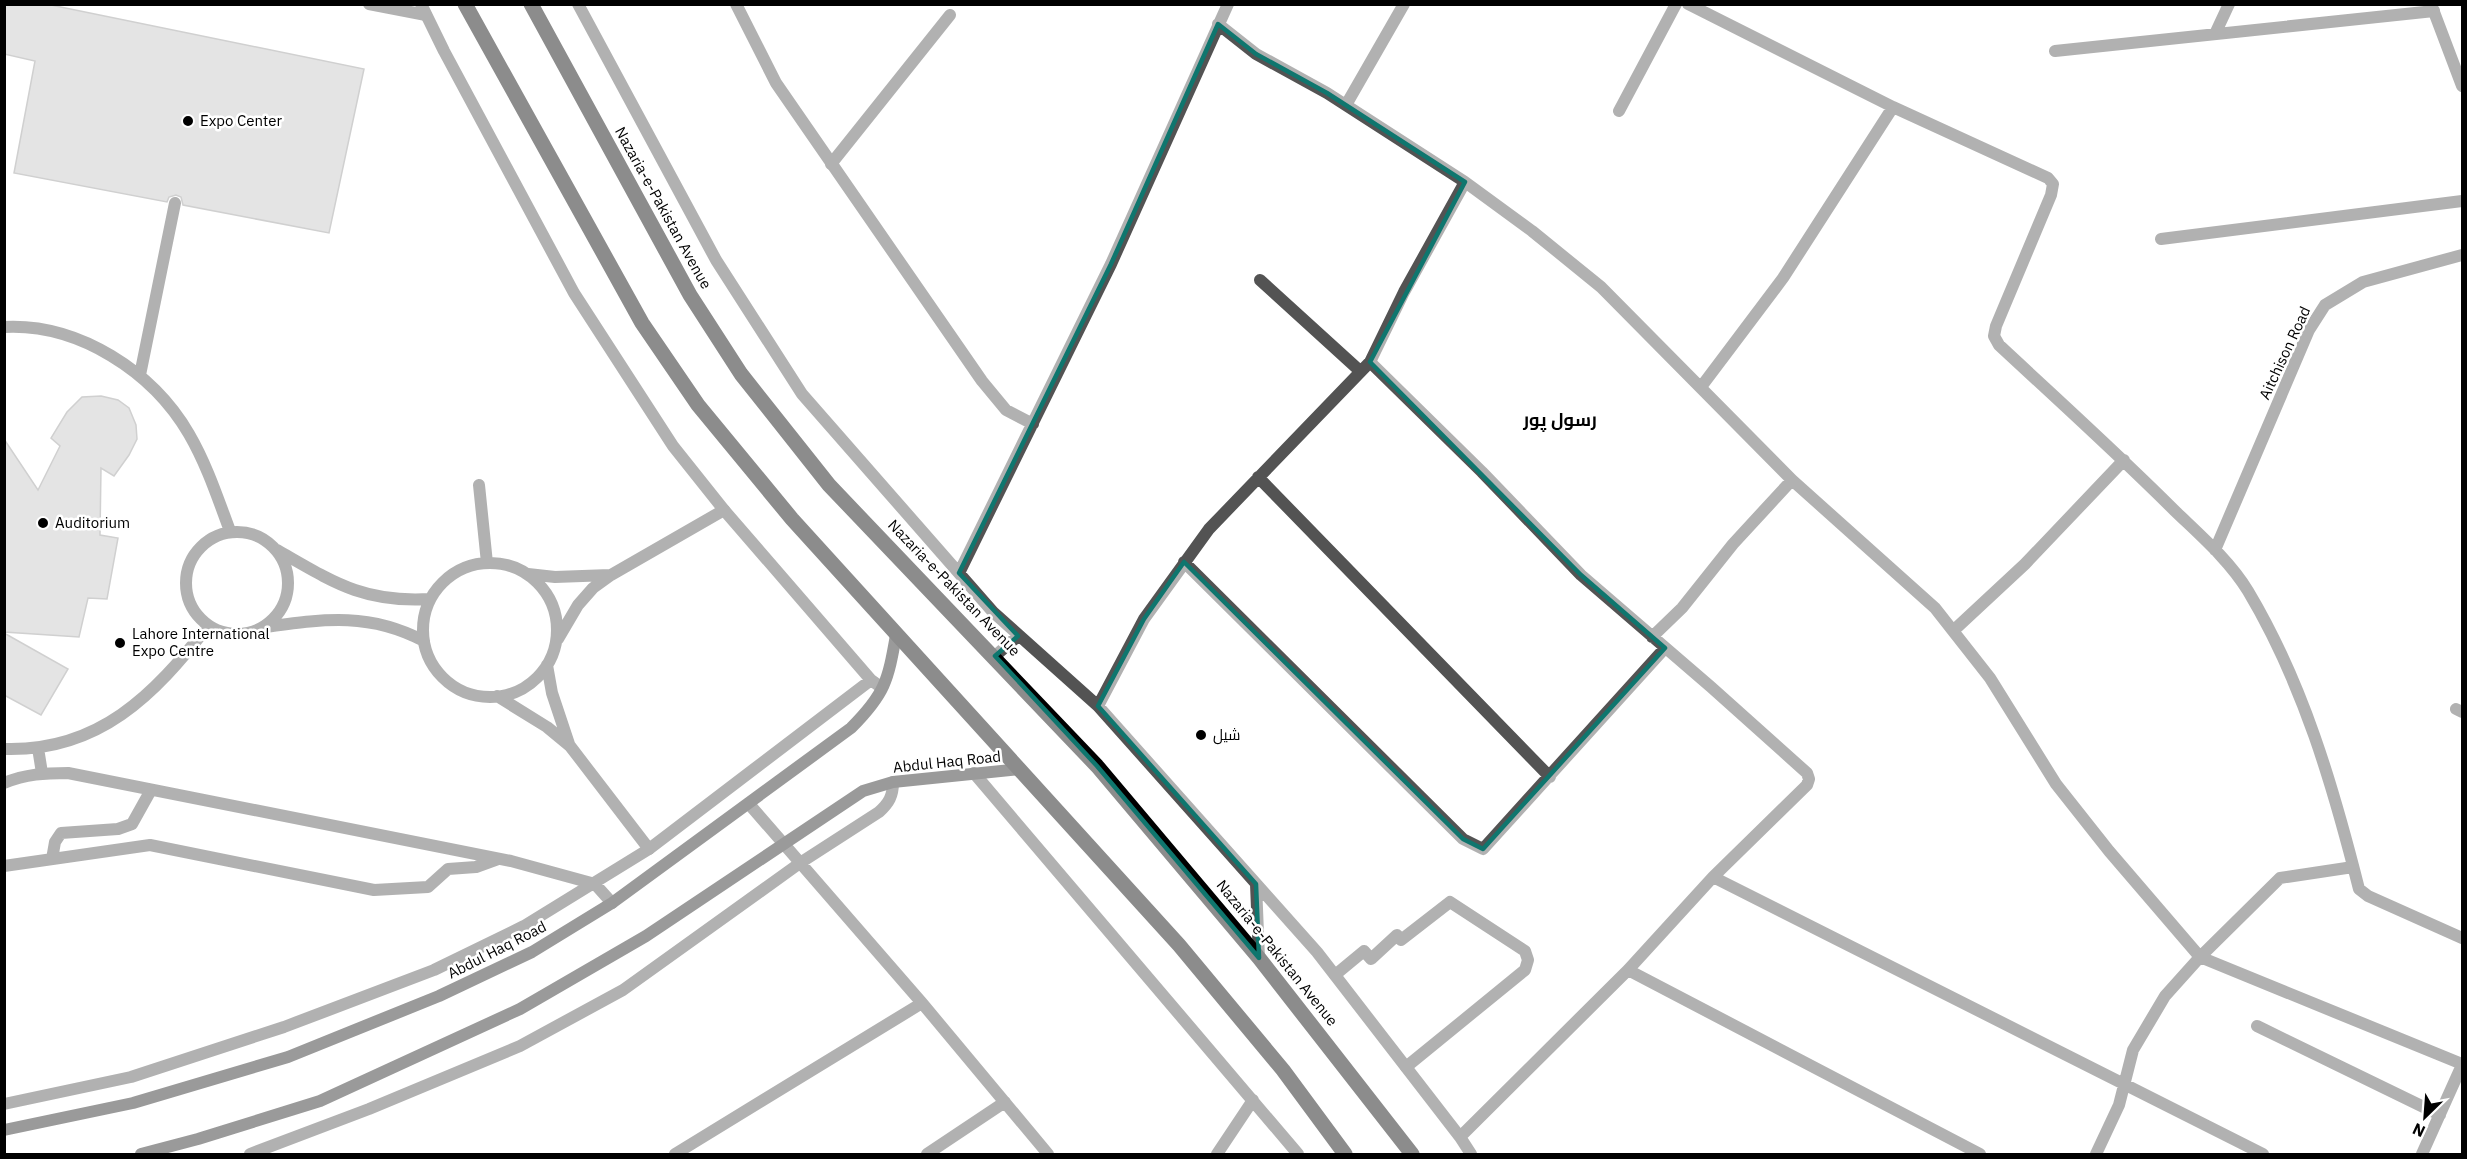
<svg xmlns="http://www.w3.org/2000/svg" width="2467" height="1159" viewBox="0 0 2467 1159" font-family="'IBM Plex Sans',Cairo,sans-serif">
<rect width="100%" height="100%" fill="#fff"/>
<path fill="#c3c3c3" stroke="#979797" stroke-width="1.5" d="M4,4h42l318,65 -35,164 -146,-28 -2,-8 -5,-2 -7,2 -2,5 -153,-29 21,-112 -31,-7z
M101,396l17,4 11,8 7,17 1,14 -8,16 -15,21 -13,-8 -1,67 18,3 -11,61 -19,-1 -9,39 -75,-5v-193l34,51 22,-44 -9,-8 16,-26 15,-15z
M4,633l64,36 -27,46 -37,-20z"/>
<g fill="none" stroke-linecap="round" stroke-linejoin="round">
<path stroke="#535353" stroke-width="12" d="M369,4l57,11
M831,164l119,-149
M4,327c75,-4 149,45 185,107 18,31 29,65 41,97
M140,375l35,-172
M479,485l8,78
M186 583a51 51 0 1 1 102 0a51 51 0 1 1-102 0Z
M277,550c56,32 86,53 153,49
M423 630a67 67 0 1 1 134 0a67 67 0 1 1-134 0Z
M528,574l27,3 55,-2
M265,627c59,-8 104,-15 159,14
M558,639l20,-34 15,-17 18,-13 113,-65
M547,665l5,28 17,51
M497,696l50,31 23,19 79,103
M38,748l4,25
M4,749c95,3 150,-54 204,-123
M4,783c22,-9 41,-10 64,-10l443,88 84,23
M52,859l3,-17 6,-9 57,-4 14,-5 19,-34
M4,866l146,-21 224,45 54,-3 20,-18 28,-2 22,-8
M1335,975l29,-24 7,8 26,-24 4,5 49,-38 75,49 3,9 -3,10 -119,97"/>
<path stroke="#535353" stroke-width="12" d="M421,4l23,47 130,242 99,153 51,64 147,170 7,5
M578,4l138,256 86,134 191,218 105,94 219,246 143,185 11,17
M736,4l40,79 206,298 24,29 27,14
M1688,4l205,103 155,71 5,6 -2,11 -55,131 -2,10 5,9c59,55 119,109 176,166 25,24 55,50 73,80 55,92 85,195 111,298l9,7 94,42
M1218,24l38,30 71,39 138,89 67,49 69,56 191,193 143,128 55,70 66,106 53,67 91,106 262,107
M2215,34l14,-30
M2055,51l379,-40
M1346,105l58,-101
M1619,111l57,-107
M2161,239l301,-38
M1260,280l100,91
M1370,362l34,-70 61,-110
M1701,387l82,-109 110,-171
M1258,477l292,300
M2215,550l94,-220 16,-25 38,-23 99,-27
M1184,562l279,277 20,10 182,-201
M959,573l152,-309 117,-260
M1953,631l72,-67 99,-104
M1652,637l30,-29 51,-64 59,-64
M995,656l23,-20
M1098,706l46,-87 65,-90 161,-167 112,110 99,103 130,112 96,86 2,6 -2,6 -94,92 -85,93 -168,167
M2456,709l6,3
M974,773l324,381
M749,804l173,199 126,151
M1713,877l550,277
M595,884l17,19
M1256,884l3,74
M1628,970l352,184
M2257,1026l183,89
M4,1104l127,-27 153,-50 150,-57 90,-44 125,-77 222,-169
M250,1154l119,-45 151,-63 103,-56 177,-127 79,-51c10,-9 14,-16 14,-30
M675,1154l247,-151
M927,1154l78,-52
M1217,1154l36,-54
M2096,1154l23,-49 14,-55 32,-54 35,-39 80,-79 73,-11
M2422,1154l40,-89"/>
<path stroke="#535353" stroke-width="12" d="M2431,4l31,82"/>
<path stroke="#202020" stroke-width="12" d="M4,1130l129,-27 155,-46 151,-61 93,-44 80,-49 239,-175c34,-34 37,-47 45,-93
M141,1154l57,-15 122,-38 200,-92 126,-73 217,-145 30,-9 127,-13"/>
<path stroke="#000" stroke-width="15" d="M465,4l177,319 56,82 94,114 387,426 104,125 62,84
M531,4l159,291 51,79 88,111 268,281 162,192 153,196"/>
</g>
<path d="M0 0H2467V1159H0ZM1218,24l38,30 71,39 138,89 -95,180 211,213 84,73 -182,201 -20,-10 -279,-277 -40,57 -46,87 158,178 3,74 -162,-192 -102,-110 23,-20 -59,-63 152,-309z" fill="#fff" fill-opacity=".55" fill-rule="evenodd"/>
<path fill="none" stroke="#0f766e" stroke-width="4.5" stroke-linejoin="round" d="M1218,24l38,30 71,39 138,89 -95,180 211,213 84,73 -182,201 -20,-10 -279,-277 -40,57 -46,87 158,178 3,74 -162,-192 -102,-110 23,-20 -59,-63 152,-309z"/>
<g fill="#000" stroke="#fff" stroke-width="2">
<circle cx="188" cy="121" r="6"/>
<circle cx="43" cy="523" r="6"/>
<circle cx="120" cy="643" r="6"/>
<circle cx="1201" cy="735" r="6"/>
</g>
<g text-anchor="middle" stroke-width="5" stroke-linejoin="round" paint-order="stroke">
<g font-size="15" fill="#000" stroke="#fff" text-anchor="start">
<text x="200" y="126">Expo Center</text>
<text x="55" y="528">Auditorium</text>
<text x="132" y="639">Lahore International<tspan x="132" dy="17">Expo Centre</tspan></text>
<text x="1213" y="740">شیل</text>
</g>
<g font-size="15" fill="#000" stroke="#fff">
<text transform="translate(663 208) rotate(61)" y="5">Nazaria-e-Pakistan Avenue</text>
<text transform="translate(2285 353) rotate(-65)" y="5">Aitchison Road</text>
<text transform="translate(954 588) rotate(46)" y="5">Nazaria-e-Pakistan Avenue</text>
<text transform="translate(947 762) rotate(-6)" y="5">Abdul Haq Road</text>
<text transform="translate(497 950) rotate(-27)" y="5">Abdul Haq Road</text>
<text transform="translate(1277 953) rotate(51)" y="5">Nazaria-e-Pakistan Avenue</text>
</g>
<g font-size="18" font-weight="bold" fill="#000" stroke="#fff">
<text x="1560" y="426">رسول پور</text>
</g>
</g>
<rect width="2467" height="1159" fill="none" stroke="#000000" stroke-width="12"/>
<g transform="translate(2425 1117) rotate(205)" stroke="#ffffff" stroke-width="4.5" paint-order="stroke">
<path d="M0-4.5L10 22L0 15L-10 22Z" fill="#000000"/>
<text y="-9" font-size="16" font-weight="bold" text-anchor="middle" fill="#000000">N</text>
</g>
</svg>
